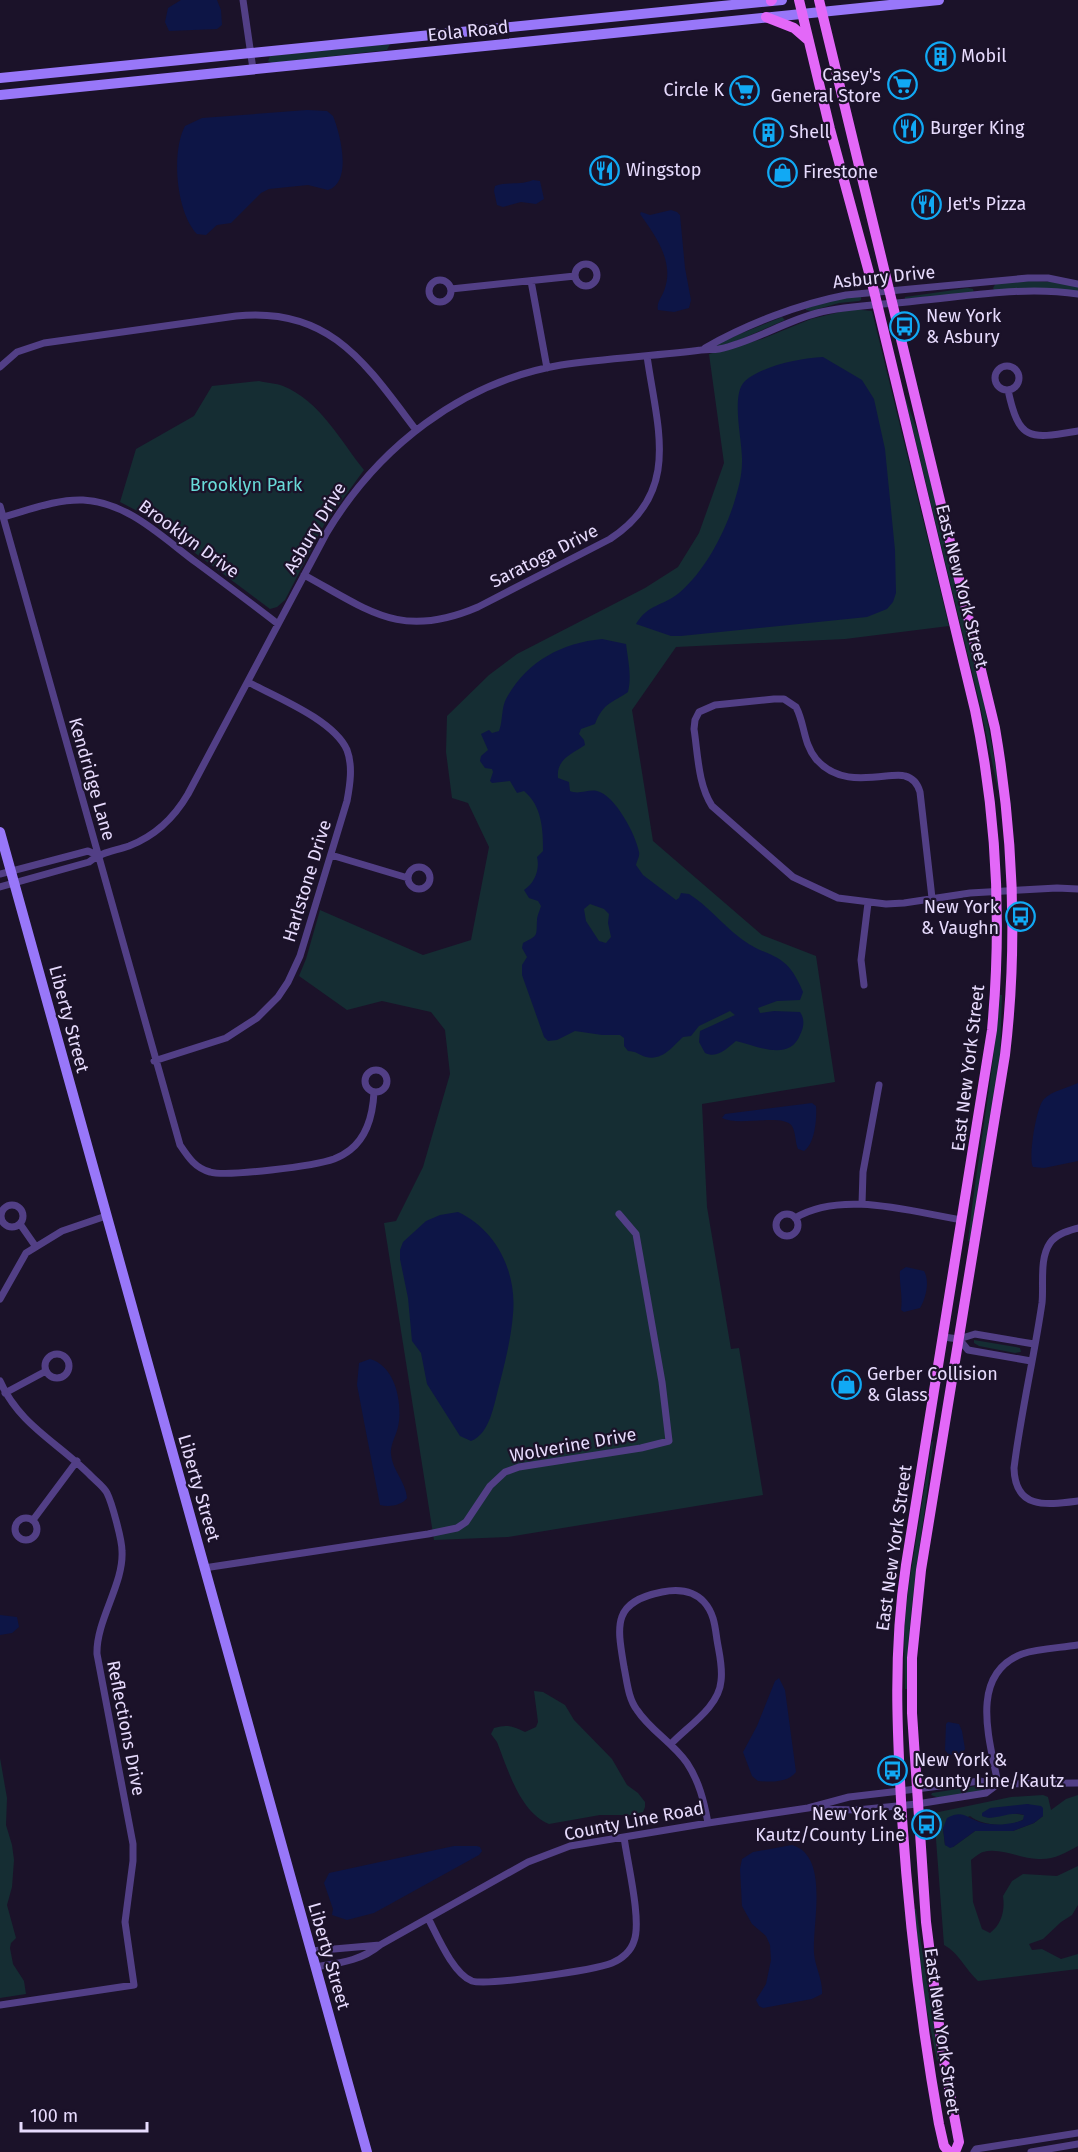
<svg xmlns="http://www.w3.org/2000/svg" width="1078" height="2152" viewBox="0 0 1078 2152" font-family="'Fira Sans',sans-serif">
<rect width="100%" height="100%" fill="#1b1229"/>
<path fill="#152d33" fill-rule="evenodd" d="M390,44l-3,6 -115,13 -4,-2 2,-5z
M1029,281l27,1 22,5v5l-84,-2 -1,-2 3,-5z
M968,288l5,1 1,4 -69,6v-2z
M861,296v4l-2,1 -20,2 -28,8 -5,-1v-2l31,-9z
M852,309l20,2 77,315 -104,13 -169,8 -44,63 21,131 109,94 54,21 19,126 -133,22 5,103 24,142 8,-1 24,147 -255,42 -74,3 -50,-317 12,-2 27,-54 27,-93 -5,-44 -14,-18 -49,-11 -35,9 -48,-34 7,-17 14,-49 103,45 48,-15 18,-93 -21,-44 -16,-5 -6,-46 1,-36 42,-41 28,-21 128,-66 33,-21 21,-34 25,-70 -15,-109 53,-15 49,-20z
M782,317l3,3 -46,20 -22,7 -7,-1z
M259,381c8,2 17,2 24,5 37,15 57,54 81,84l-40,55 -39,75 -8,7 -7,2 -127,-95 -23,-12 16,-53 58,-33 18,-30z
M904,394l16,44 61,248 19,104h-2l-18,-85z
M1000,995h2l-2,64 -30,182h-2c9,-82 25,-164 32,-246z
M974,1340l42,7 4,1 1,4 -6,1 -36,-7 -5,-3z
M932,1441l1,1c-8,82 -26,164 -26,247h-2l-1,-59 4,-40z
M534,1691l9,1 22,13 9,15 38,39 15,26 11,8 7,9v5l-2,5 -12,3h-31l-51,9c-29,-12 -41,-54 -52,-82l-6,-8 3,-6c13,-4 19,-2 31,4l11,-5 2,-5z
M0,1758l7,40 -1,27 6,20 2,15 -2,27 -5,18 9,33 -5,5 -1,5 3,16 11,17 2,13 -26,4z
M983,1785l2,6 -46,7 -8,-3 1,-2z
M1043,1795l5,2 3,13 15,-11 12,-4v51c-13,7 -24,14 -40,13 -17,0 -38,-12 -55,-7 -4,1 -9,6 -12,8l2,42 9,27 8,4c12,-9 15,-23 13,-37l9,-15 11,-7 34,2 21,-10v39l-6,10 -11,7 -18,17 -14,5 3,6 10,-1 19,10 17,-5v15l-100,12c-13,-12 -19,-28 -34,-36l-10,-132 77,-16zM1028,1804l15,12 -9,7 -21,8h-38l-22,16 -8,-2 -2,-17 27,-12c12,10 42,13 55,2l-1,-3 -13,-2 -23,5z
M914,1909h2l23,151 -2,1 -12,-60z"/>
<path fill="#0d1546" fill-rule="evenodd" d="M181,0h36l4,10 1,15 -5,4 -48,2 -4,-9 3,-14z
M307,110l20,1 6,5c7,17 20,66 -5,74l-20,-5 -39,4 -8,4 -30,30 -14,2 -11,10 -9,-1c-21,-22 -26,-82 -12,-108l17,-8z
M533,180l7,1 4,18 -8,5 -15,-2 -18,5 -6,-2 -3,-14 1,-5c12,-5 24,0 38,-6z
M671,210l6,2 3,3 5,53 6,32 -2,8 -15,4 -16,-2c-2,-8 5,-14 7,-22 9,-27 -10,-53 -25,-74l1,-2 9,3z
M823,357l39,23 12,19 11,50 10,101 1,43 -3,9 -6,7 -20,8 -186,19h-10l-35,-12c12,-20 27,-18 43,-31 26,-22 45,-59 55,-90 4,-13 8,-27 8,-41 1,-20 -12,-67 3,-81 17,-15 55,-23 78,-24z
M602,639l24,5c2,17 6,31 2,48 -16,11 -25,11 -33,32l-14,5 -2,5 5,6 1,5c-13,9 -29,14 -27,33l11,4 1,9c9,4 18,-2 27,0 18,4 39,44 42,61 1,5 -2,8 -3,13l7,10 33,25 3,-2 2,-5 8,1c19,12 32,29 50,43 30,24 46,11 64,55l-3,8 -23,1 -19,7 2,5 14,-2 26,1c5,7 4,15 0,23 -11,27 -43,11 -64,6 -9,7 -18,18 -31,12l-6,-11 1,-11 35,-16 -5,-4 -31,15 -8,10 -8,1c-10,9 -20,24 -37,20 -7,-2 -10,-6 -18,-6l-4,-5v-8l-4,-3h-18l-27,-4 -18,9 -9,1 -4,-4 -22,-62v-10l5,-8 -5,-9 1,-5c16,-8 13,-7 14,-23 0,-4 3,-10 4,-14l-3,-5 -9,-3 -5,-8c11,-7 16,-21 13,-33l6,-6c0,-22 -1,-45 -19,-60l-7,2 -7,-12 -18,2 -2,-2 3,-9 -1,-3 -7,-1 -5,-7 1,-5 7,-6 -7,-16 8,-4 3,3 7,-2c4,-10 2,-22 7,-32 20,-37 55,-56 96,-60zM590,904l14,5 5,5 -1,9 3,14 -5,6 -7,-2 -13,-20 -2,-12z
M1078,1083v78l-34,7 -11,-1c-5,-8 3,-60 11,-68 8,-8 23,-11 34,-16z
M812,1103l4,3c1,12 -1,38 -12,45l-6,-2c-3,-7 -2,-16 -6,-23 -10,-13 -53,1 -70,-8l3,-4z
M458,1212c39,18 59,61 55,102 -2,25 -8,49 -14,72 -5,18 -9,48 -28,55l-11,-5 -33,-52 -6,-31 -9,-12 -4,-43 -8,-39v-9l3,-8 23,-21 14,-6z
M906,1267l18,4c6,10 2,27 -4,37l-16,4 -3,-2c2,-14 -2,-26 -1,-39z
M370,1359c26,7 33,46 28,68 -2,9 -8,18 -7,27 1,16 15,28 16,44 -6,8 -18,9 -27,7l-23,-120 2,-22z
M0,1615l17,2 2,10 -7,6 -12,2z
M779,1678l6,12 11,82c-8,11 -26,10 -38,9l-6,-5 -9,-24 14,-26 18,-45z
M948,1722l11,2 3,7 3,18 -4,5 -12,1 -4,-5 1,-26z
M1027,1804l14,2 2,2v8l-9,7 -21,8h-38l-22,16 -3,1 -5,-3 -2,-17 4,-10c16,-8 18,-1 32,4 12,4 31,3 44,-2l1,-5c-14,-5 -30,7 -42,1v-3l8,-5z
M792,1845c38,11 20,78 22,108 1,14 9,27 8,41l-10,5 -49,9 -4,-2 -3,-6 10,-16 5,-24 -1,-15 -4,-9 -14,-12 -10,-18 -2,-37 2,-10 11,-7z
M454,1846h23l3,1 2,4 -3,4 -105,58 -27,7 -15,-5 1,-6 -9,-26 5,-10z"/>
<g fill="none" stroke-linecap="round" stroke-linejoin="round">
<path stroke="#523f86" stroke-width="7" d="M243,0l10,69
M575 275a11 11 0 1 1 22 0a11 11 0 1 1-22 0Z
M429 291a11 11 0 1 1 22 0a11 11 0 1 1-22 0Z
M531,281l16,87
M451,289l124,-13
M705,348c42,-24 94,-44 141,-53l182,-17h20l30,6
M995 378a12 12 0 1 1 24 0a12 12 0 1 1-24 0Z
M0,367l17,-15 27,-9 192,-27c94,-10 130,48 180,114
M1008,390c11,52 22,49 70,41
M0,506l180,639c8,12 15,23 30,27 17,5 105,-6 124,-13 5,-2 11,-5 16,-9 18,-14 23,-37 24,-58
M3,517c26,-7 53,-18 80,-17 45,2 80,38 114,63 27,20 54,40 81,61
M304,575c66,36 97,65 174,32l132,-68c72,-47 47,-111 37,-183
M331,855l77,23
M408 878a11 11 0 1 1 22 0a11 11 0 1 1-22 0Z
M0,874l88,-23 9,4
M0,887l89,-25c12,-10 26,-11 40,-16 26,-10 45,-28 59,-52l138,-260c51,-86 135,-152 235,-169 46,-7 94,-9 140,-15 6,-1 12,0 18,-1 34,-7 64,-27 98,-36 32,-8 65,-8 99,-12 54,-5 108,-15 162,-7
M932,898l-12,-106c-2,-7 -7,-14 -15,-16 -6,-2 -13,0 -19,0 -26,3 -51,5 -70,-17 -13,-16 -11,-35 -20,-52l-12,-8h-10l-59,6 -16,7 -4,8 -1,9c4,26 4,55 18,77l81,71 45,21 48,6 18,-1 66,-10 87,-5 21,1
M864,985l-3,-25 7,-57
M154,1061l72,-23 31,-20 21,-21 10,-15 12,-26 47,-155c3,-16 6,-35 0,-51 -13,-30 -71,-53 -99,-68
M365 1081a11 11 0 1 1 22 0a11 11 0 1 1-22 0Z
M862,1204l1,-32 16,-87
M1 1216a11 11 0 1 1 22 0a11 11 0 1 1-22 0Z
M776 1225a11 11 0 1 1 22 0a11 11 0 1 1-22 0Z
M795,1218c47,-28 117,-6 167,2
M20,1224l16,23
M1078,1228c-10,3 -22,6 -28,15 -11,16 -6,42 -8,60 -8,55 -21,109 -28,165 1,42 33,37 64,33
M0,1299l26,-46 36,-22 44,-15
M943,1337l16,2 16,-5 59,10
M959,1339l9,11 63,11
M45 1366a12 12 0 1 1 24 0a12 12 0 1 1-24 0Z
M0,1381c19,44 59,62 91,95 5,5 13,11 16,17 5,10 15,47 15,58 2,33 -26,69 -25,103l36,190v17l-8,61 9,63 -134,20
M5,1393l41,-22
M15 1529a11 11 0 1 1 22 0a11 11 0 1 1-22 0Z
M33,1520l44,-59
M204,1568l224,-34 29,-6 9,-6 24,-36 15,-14 14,-5 122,-19 28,-7 -7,-59 -26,-148 -17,-20
M671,1744c17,-18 48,-37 50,-63 2,-14 -2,-28 -4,-41 -2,-14 -3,-27 -13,-38 -11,-12 -27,-13 -42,-10 -50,10 -45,33 -38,75 3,14 4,31 13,43 13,20 36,33 50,53 12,18 17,38 21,60
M998,1784c-8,-43 -30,-109 24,-130 18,-6 38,-6 56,-9
M815,1809l42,1 60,-6 69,-11 12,-9
M428,1918c9,17 25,56 44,63 16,5 122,-11 140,-18 10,-4 19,-12 22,-22 8,-20 -7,-80 -10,-104
M380,1945l148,-83 42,-16 138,-23 100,-15 41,-11 51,-6 80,-10 18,3 80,-1
M311,1951l69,-6c-19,16 -41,18 -65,22
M974,2152l2,-3 102,-16
M1031,2152l47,-8"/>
<path stroke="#9877f9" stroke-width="10" d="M0,78l782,-78
M0,95l939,-95
M0,832l367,1320"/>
<path stroke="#e368f8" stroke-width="10" d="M799,0l31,129 44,162 101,419c22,106 27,212 17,320l-86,535c-13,87 -9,165 -4,253 7,103 19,205 37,306l5,22 5,6
M819,0l176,728c19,111 23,216 10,327l-84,515 -9,88v55l14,209 17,134 16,86 -4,10
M771,1l1,-1
M766,17l28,11 15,13"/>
</g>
<defs>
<symbol id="building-ring" viewBox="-11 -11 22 22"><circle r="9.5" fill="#1b1229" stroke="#11a9f4" stroke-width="1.5"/><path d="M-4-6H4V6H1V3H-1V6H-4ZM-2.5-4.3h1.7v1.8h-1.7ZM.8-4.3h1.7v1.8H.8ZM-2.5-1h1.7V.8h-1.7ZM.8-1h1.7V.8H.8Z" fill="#11a9f4"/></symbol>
<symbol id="supermarket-ring" viewBox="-11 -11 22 22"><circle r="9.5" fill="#1b1229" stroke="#11a9f4" stroke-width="1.5"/><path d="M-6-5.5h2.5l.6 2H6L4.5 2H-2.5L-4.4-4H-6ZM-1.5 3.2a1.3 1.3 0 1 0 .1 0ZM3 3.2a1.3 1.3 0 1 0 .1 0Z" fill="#11a9f4"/></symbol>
<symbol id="restaurant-ring" viewBox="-11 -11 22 22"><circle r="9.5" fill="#1b1229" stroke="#11a9f4" stroke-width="1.5"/><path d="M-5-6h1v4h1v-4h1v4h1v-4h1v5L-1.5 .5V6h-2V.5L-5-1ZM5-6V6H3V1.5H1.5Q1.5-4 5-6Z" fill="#11a9f4"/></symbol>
<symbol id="shop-ring" viewBox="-11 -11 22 22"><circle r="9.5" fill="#1b1229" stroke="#11a9f4" stroke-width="1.5"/><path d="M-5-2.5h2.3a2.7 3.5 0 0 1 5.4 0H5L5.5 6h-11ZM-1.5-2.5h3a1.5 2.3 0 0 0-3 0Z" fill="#11a9f4"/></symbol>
<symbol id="bus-ring" viewBox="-11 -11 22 22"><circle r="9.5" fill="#1b1229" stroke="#11a9f4" stroke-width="1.5"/><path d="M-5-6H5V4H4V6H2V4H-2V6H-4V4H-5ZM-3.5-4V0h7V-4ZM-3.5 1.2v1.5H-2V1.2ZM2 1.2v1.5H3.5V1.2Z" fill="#11a9f4"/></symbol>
</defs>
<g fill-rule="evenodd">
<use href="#building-ring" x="924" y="40" width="33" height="33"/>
<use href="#supermarket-ring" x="886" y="68" width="33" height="33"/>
<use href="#supermarket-ring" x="728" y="74" width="33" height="33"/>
<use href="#restaurant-ring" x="892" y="112" width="33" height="33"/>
<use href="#building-ring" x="752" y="116" width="33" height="33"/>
<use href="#restaurant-ring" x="588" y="154" width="33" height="33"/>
<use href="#shop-ring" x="766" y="156" width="33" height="33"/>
<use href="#restaurant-ring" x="910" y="188" width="33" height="33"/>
<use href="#bus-ring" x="888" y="310" width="33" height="33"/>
<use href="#bus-ring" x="1004" y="900" width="33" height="33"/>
<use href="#shop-ring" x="830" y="1368" width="33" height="33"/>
<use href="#bus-ring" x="876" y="1754" width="33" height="33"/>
<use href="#bus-ring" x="910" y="1808" width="33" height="33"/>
</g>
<g text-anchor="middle" stroke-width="4.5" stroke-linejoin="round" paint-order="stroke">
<g font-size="18" fill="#e7dbfd" stroke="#1b1229">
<text transform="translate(468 31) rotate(-6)" y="6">Eola Road</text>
<text transform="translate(884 277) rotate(-6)" y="6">Asbury Drive</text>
<text transform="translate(315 528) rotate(-59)" y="6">Asbury Drive</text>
<text transform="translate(189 539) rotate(36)" y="6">Brooklyn Drive</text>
<text transform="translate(544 556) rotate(-27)" y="6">Saratoga Drive</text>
<text transform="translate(962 586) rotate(76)" y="6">East New York Street</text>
<text transform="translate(92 779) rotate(74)" y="6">Kendridge Lane</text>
<text transform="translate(307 881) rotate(-73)" y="6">Harlstone Drive</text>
<text transform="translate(69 1019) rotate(75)" y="6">Liberty Street</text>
<text transform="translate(968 1068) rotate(-83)" y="6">East New York Street</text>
<text transform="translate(573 1445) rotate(-10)" y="6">Wolverine Drive</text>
<text transform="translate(199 1488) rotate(74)" y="6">Liberty Street</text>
<text transform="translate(894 1548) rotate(-82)" y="6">East New York Street</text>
<text transform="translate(126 1728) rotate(79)" y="6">Reflections Drive</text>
<text transform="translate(634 1821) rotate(-11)" y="6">County Line Road</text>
<text transform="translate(329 1956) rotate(74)" y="6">Liberty Street</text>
<text transform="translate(942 2031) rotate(82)" y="6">East New York Street</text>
</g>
<g font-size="18" fill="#e7dbfd" stroke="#1b1229" text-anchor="start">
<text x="961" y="62">Mobil</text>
<text x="881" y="81" text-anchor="end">Casey's<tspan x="881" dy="21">General Store</tspan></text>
<text x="724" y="96" text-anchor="end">Circle K</text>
<text x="930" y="134">Burger King</text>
<text x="789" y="138">Shell</text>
<text x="626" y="176">Wingstop</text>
<text x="803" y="178">Firestone</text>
<text x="947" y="210">Jet's Pizza</text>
<text x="926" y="322">New York<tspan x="926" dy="21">&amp; Asbury</tspan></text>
<text x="999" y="913" text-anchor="end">New York<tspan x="999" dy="21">&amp; Vaughn</tspan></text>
<text x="867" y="1380">Gerber Collision<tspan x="867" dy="21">&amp; Glass</tspan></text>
<text x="914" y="1766">New York &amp;<tspan x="914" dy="21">County Line/Kautz</tspan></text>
<text x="905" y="1820" text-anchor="end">New York &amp;<tspan x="905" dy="21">Kautz/County Line</tspan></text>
</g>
<g font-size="18" fill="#69dbd9" stroke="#1b1229">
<text x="246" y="491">Brooklyn Park</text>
</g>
</g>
<path d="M21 2122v9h126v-9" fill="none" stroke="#e7dbfd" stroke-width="3"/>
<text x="30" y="2122" font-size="18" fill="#e7dbfd" stroke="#1b1229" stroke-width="4.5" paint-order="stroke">100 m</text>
</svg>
